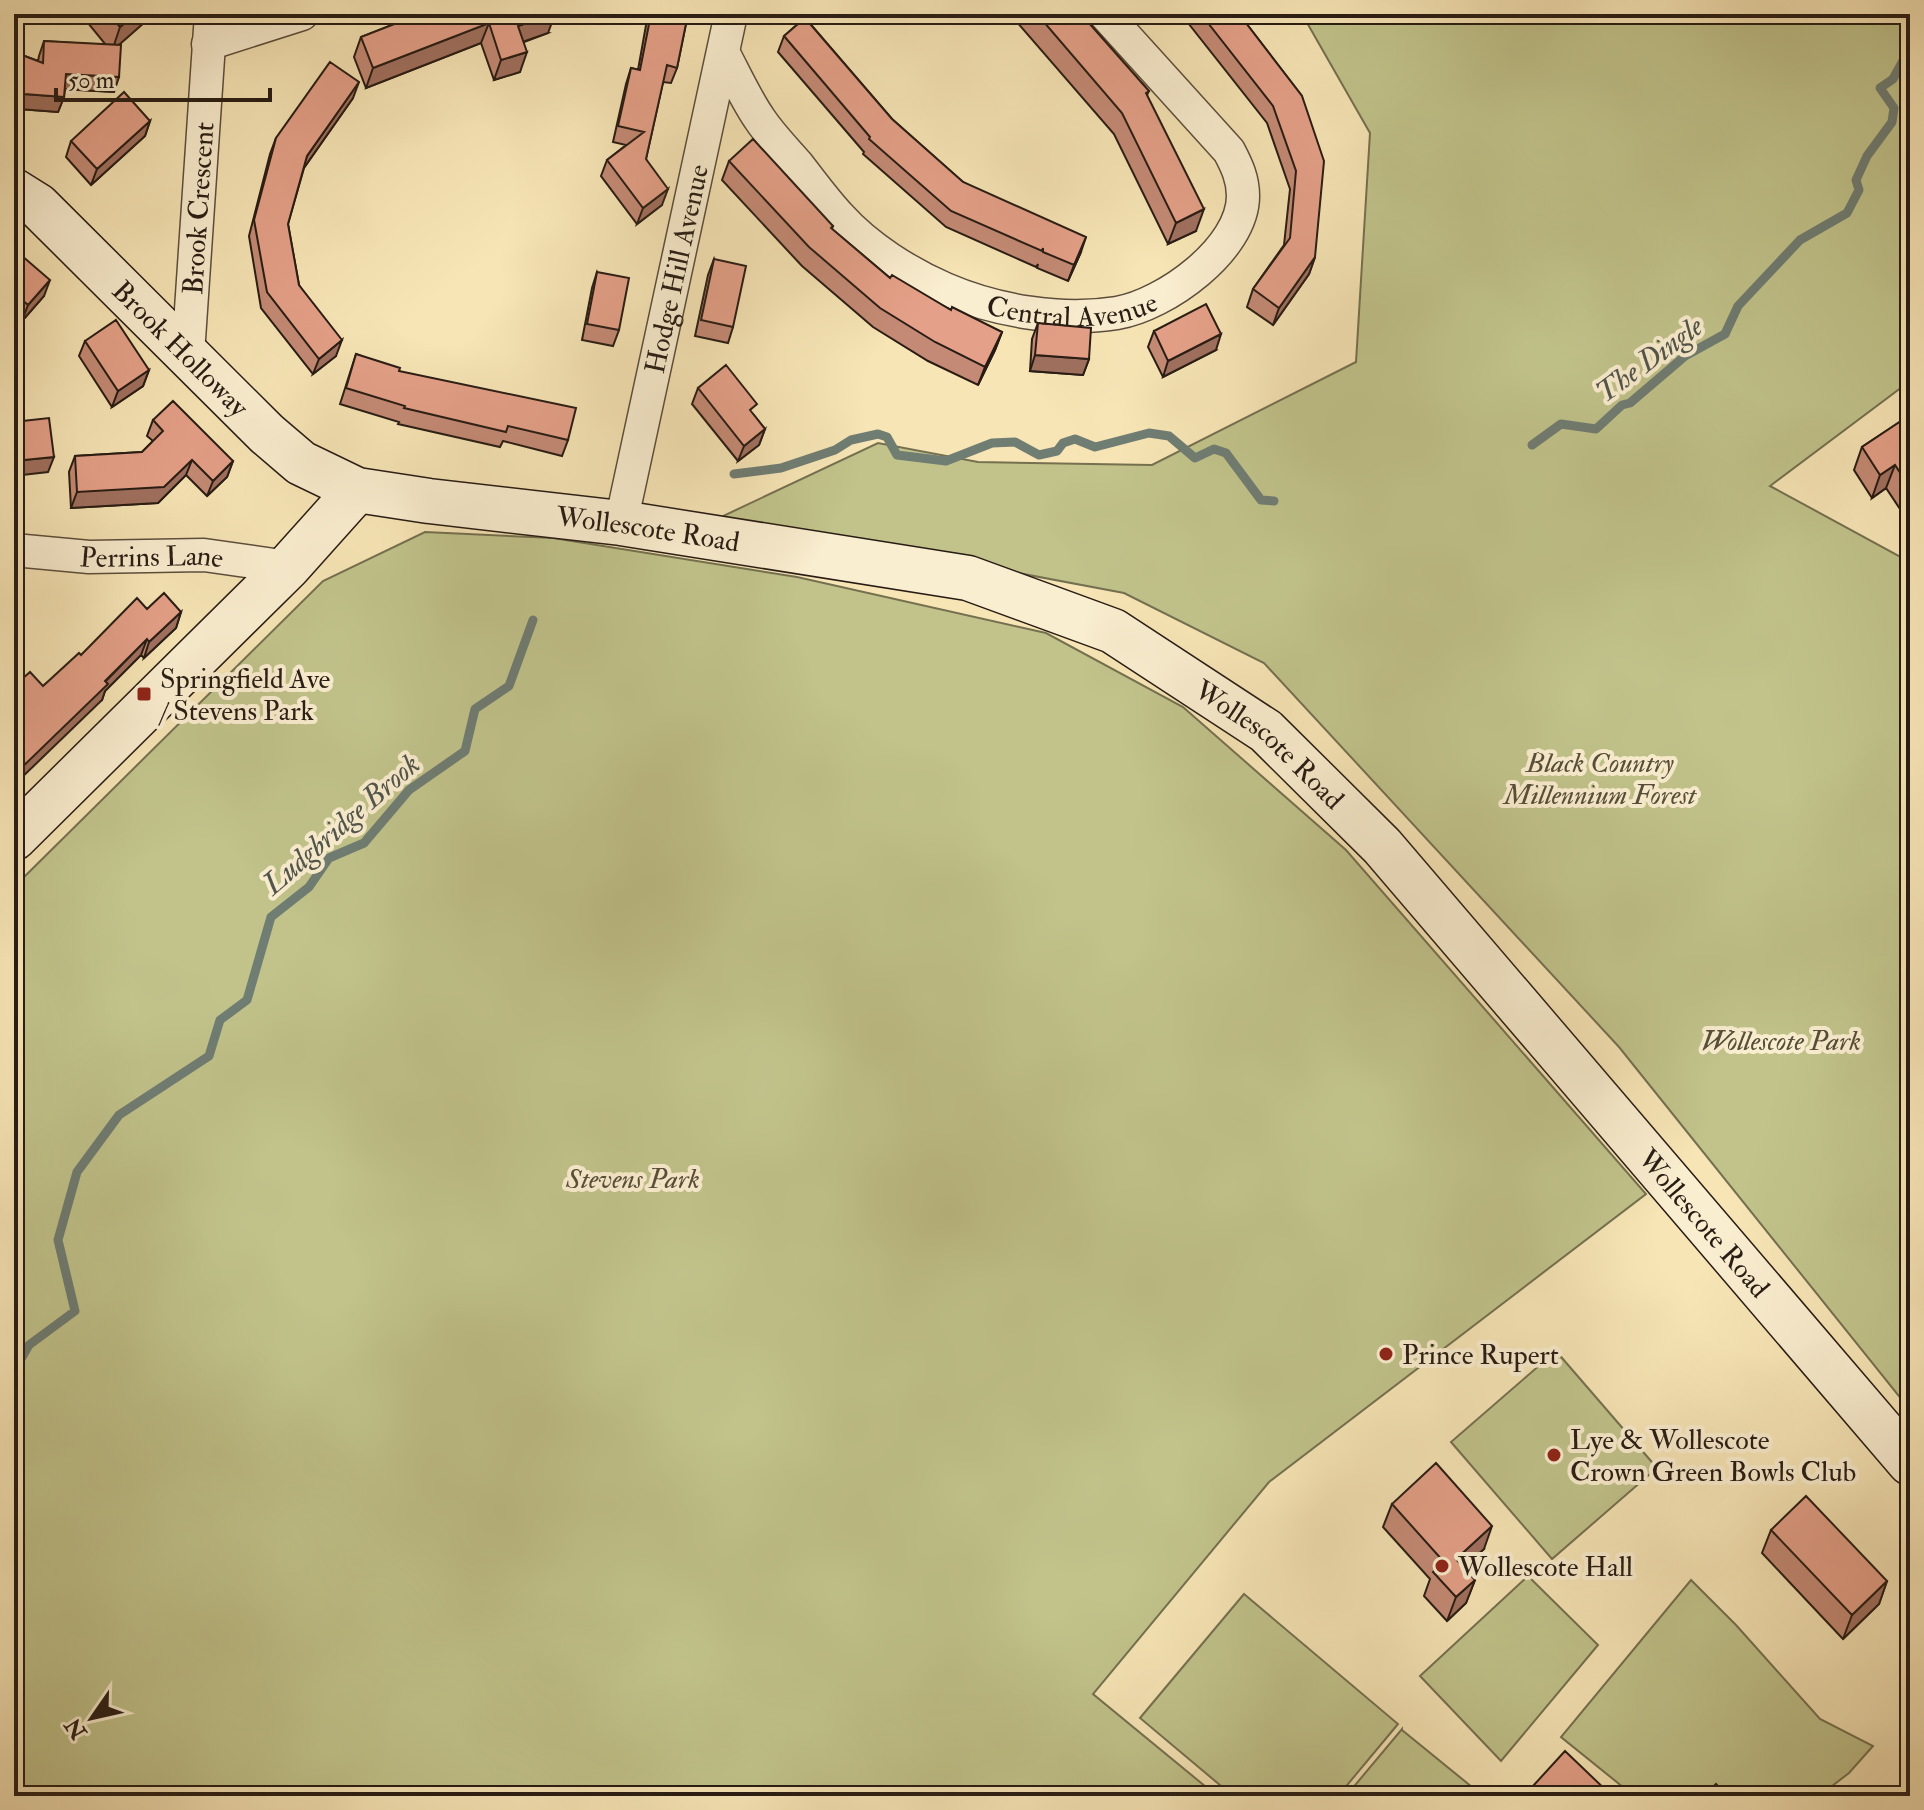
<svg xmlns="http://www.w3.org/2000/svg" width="1924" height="1810" viewBox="0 0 1924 1810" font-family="'IM FELL Double Pica',serif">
<rect width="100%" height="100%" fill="#f7e5b6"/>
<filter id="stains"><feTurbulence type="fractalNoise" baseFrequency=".0025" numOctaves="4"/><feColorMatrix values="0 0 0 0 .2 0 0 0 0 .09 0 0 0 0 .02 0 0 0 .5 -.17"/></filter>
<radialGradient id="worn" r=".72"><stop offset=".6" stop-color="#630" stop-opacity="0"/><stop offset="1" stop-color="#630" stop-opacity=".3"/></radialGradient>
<path fill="#c1c38b" stroke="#747050" stroke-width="2" d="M1302,14h608v367l-140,105 140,76v848l-291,-363 -355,-384 -140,-70 -403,-76 157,-74 100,19 174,3 204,-103 14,-229z
M425,532l128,6 244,39 249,56 137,74 163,143 300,344 -377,288 -176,212 124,102h-1203v-909l309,-306z
M1556,1351l101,117 -105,91 -101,-117z
M1528,1576l70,69 -97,116 -81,-85z
M1691,1580l45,45 84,94 53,27 -24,27 -30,23h-185l-73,-59z
M1244,1594l154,130 -60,72h-105l-93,-78z
M1402,1729v1l81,66h-137z"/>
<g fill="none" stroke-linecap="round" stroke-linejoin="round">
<path stroke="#6f7d73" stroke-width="9" d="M1532,445l29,-21 35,5 26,-24 8,-2 55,-47 40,-22 13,-28 62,-66 47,-27 12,-23 -3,-10 11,-24 25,-34 2,-14 -14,-20 13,-9 17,-31
M734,474l47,-6 54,-18 16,-10 27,-6 9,3 10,18 49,6 46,-18 23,-1 24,13 18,-4 6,-8 12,-4 20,8 54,-14 20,3 26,22 19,-9 12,4 35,47 13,1
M14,1371l15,-26 46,-34 -17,-71 19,-68 42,-57 90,-59 11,-36 27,-20 24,-83 38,-30 20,-29 35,-15 45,-53 56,-39 10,-42 34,-23 24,-66"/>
<defs>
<g id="street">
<path d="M208,44l94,-30"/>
<path id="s1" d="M724,54c11,21 22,45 35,64 11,17 26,32 39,47 14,18 27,36 42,52 27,30 68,56 105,72 51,22 116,33 172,24 48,-8 126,-64 126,-117 0,-17 -6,-30 -14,-45l-124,-137"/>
<path id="s2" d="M188,354l23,-340"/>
<path id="s3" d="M621,523l110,-509"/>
<path id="s4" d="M14,550l75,7 115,-2 84,12"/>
</g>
<g id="secondary">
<path id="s5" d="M14,191l24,15 229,228 34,29 56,27 72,11 192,22 347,55 145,53 153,100 116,115 528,617"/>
<path d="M14,838l274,-271 69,-77"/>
</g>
</defs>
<use href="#street" stroke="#5c4e3c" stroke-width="35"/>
<use href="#secondary" stroke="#281c14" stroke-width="47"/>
<use href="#street" stroke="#faeed0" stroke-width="32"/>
<use href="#secondary" stroke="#faeed0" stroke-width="44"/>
</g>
<path fill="#c48a75" stroke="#281c14" stroke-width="2" d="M91,14h63l-36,31 -4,47 -49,-3 -1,8 -6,15 -39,-3 -5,-2v-55l24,9 1,-5 5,-15 62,4 -18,-22z
M420,14l128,19 -24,9 -4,30 -26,8 -13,-37 -115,45 -12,-31 7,-20z
M648,14h40l-11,54 -6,15 -8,-1 -17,77 16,46 -25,19 -36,-48 6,-16 19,-15 -13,-3 13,-58 5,-16 7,2z
M773,14h35l-2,5 86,100 71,63 118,70 -13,29 -31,-13 1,-4 -2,3 -90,-40 -83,-73 1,-2 -86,-100 6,-16 17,-15 -29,-6z
M1010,14h71l68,77 -2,4 49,136 -28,13 -54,-110z
M1181,14h58l63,82 13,161 -6,17 -36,51 -26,-18 6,-18 31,-44 6,-56 -23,-66z
M353,98l-49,70 -16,56 11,61 37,71 -23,18 -52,-66 -12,-72 21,-82 6,-16z
M150,121l-5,15 -54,49 -25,-28 5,-16z
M729,161l104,65 -1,3 58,49 61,32 51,22 -7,18 -17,35 -50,-24 -55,-34 -71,-61 -80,-86z
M14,249l30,47 -22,25 -8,-7z
M714,259l19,68 -5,16 -33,-7 13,-61z
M597,272l22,58 -6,16 -31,-6 10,-52z
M1038,323l51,36 -6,16 -53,-4 2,-32z
M1154,331l62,19 -53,27 -15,-30z
M85,341l64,29 -6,16 -31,21 -33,-51z
M356,354l212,86 -6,16 -59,-15 -3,6 -102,-23 1,-2 -59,-18z
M698,388l55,26 12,15 -6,16 -21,16 -46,-57z
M1910,415v109l-24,-36 -14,10 -18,-28 8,-23z
M153,420l80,41 -6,16 -20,19 -21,-21 -28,28 -87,5 -2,-36 6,-16 67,-4 11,-11 -6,-5z
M147,609l34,3 -5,16 -32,30 -3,-3 -36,36 -3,9 -59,-14 38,-31z
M1392,1504l92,45 -20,18 11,13 -9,23 -19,18 -23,-25 6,-17 -47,-52z
M1771,1530l116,51 -8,23 -36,35 -81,-86z
M1533,1786l79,10h-83z"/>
<path fill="#a0705f" stroke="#281c14" stroke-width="2" d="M136,14h18l-42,37 8,-24z
M552,14h3l-7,19 -37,13 7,-20z
M489,23l-8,20 -115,45 7,-20z
M527,52l-7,20 -26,8 7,-20z
M66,74l53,3 -5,15 -54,-3z
M359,82l-6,16 -52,74 6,-16z
M24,94l40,3 -6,15 -39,-3z
M150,121l-5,15 -54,49 6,-16z
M668,189l-6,16 -25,19 6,-16z
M1204,209l-8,22 -28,13 8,-21z
M1086,237l-5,15 -13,29 6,-16z
M1315,257l-6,17 -36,51 6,-17z
M50,280l-6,16 -22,25 6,-16z
M1002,332l-7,18 -17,35 7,-18z
M1221,334l-5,16 -53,27 5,-16z
M342,340l-6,16 -23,18 6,-15z
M1035,355l54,4 -6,16 -53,-4z
M149,370l-6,16 -31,21 6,-16z
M765,429l-6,16 -21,16 6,-15z
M54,457l-6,15 -34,4v-15z
M192,460l-6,15 -28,28 -87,5 6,-16z
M233,461l-6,16 -20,19 6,-15z
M1895,465l-9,23 -14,10 8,-23z
M181,612l-5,16 -32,30 5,-16z
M147,639l-6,16 -36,36 -3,9 -88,85v-10z
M1492,1526l-8,23 -37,33 9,-23z
M1475,1580l-9,23 -19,18 9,-24z
M1887,1581l-8,23 -36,35 9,-24z"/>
<path fill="#e4a088" stroke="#281c14" stroke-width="2" d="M109,14h27l-16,13z
M420,14h132l-34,12 9,26 -26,8 -12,-37 -116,45 -12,-31z
M651,14h37l-11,54 -10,-3 -21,94 22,30 -25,19 -36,-48 37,-28 -26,-6 13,-58 9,2z
M1037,14h44l68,77 -3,2 58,116 -28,14 -54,-110z
M1201,14h38l63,82 22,65 -9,96 -36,51 -26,-19 37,-51 6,-67 -23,-65z
M805,18l87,101 71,63 123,55 -12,28 -31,-13v-4l-1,3 -91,-40 -82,-72 1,-2 -86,-101z
M44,41l77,4 -2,32 -53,-3 -2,23 -40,-3 -10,-4v-38l29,11z
M330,62l29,20 -52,74 -19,68 11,61 43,55 -23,19 -52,-67 -13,-72 22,-82z
M124,92l26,29 -53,48 -26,-28z
M753,139l80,87 -2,2 59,50 2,-3 59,35 1,-3 50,25 -17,35 -50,-25 -55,-34 -71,-61 -80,-86z
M14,249l36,31 -22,25 -14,-12z
M714,259l32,7 -13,61 -32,-7z
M597,272l32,6 -10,52 -32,-6z
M1206,304l15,30 -53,27 -14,-30z
M116,320l33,50 -31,21 -33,-50z
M1038,323l53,5 -2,31 -54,-4z
M356,354l44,14 -1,3 177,37 -8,32 -60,-14 -2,6 -102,-24 1,-2 -59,-18z
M726,365l31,39 -7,6 15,19 -21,17 -46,-58z
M173,401l60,60 -20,20 -21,-21 -28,27 -87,5 -2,-36 67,-4 21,-21 -10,-11z
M1910,415v73l-15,-23 -15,10 -18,-28z
M49,418l5,39 -40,4v-39z
M164,593l17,19 -32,30 -2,-3 -42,42 3,3 -94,91v-89l16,-14 13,14 36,-33 2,2 56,-57 10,11z
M1436,1463l56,63 -36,33 19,21 -19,17 -23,-25 11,-10 -52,-58z
M1806,1496l81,85 -35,34 -81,-85z
M1565,1751l47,45h-68l-11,-10z
M1716,1784l11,12h-23z"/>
<g fill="#8f2418" stroke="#faeed0" stroke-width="3">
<rect x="136" y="686" width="16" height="16" rx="4"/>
<circle cx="1386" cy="1354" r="8"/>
<circle cx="1554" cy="1455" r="8"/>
<circle cx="1442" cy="1566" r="8"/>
</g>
<g text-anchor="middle" stroke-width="8" stroke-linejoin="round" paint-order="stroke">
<g font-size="28" fill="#281c14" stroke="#faeed0">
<text dy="10" stroke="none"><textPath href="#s2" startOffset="146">Brook Crescent</textPath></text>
<text dy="10" stroke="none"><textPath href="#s3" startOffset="260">Hodge Hill Avenue</textPath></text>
<text dy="10" stroke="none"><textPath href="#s1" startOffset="460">Central Avenue</textPath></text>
<text dy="10" stroke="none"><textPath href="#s5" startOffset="230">Brook Holloway</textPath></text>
<text dy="10" stroke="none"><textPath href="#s5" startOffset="752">Wollescote Road</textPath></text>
<text dy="10" stroke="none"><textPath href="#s4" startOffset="138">Perrins Lane</textPath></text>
<text dy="10" stroke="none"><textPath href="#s5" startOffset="1424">Wollescote Road</textPath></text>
<text dy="10" stroke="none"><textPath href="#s5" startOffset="2072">Wollescote Road</textPath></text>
</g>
<g font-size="28" fill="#281c14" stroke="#faeed0" text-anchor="start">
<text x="160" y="688">Springfield Ave<tspan x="160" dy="32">/ Stevens Park</tspan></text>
<text x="1402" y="1364">Prince Rupert</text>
<text x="1570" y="1449">Lye &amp; Wollescote<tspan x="1570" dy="32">Crown Green Bowls Club</tspan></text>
<text x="1458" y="1576">Wollescote Hall</text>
</g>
<g font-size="28" font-style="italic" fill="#564e38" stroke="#faeed0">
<text x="1600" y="772">Black Country<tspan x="1600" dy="32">Millennium Forest</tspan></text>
<text x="1781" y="1050">Wollescote Park</text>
<text x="633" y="1188">Stevens Park</text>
</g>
<g font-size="30" font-style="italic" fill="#51554c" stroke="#faeed0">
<text transform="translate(1649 359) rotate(-36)" y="10">The Dingle</text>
<text transform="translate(341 824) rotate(-41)" y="10">Ludgbridge Brook</text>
</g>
</g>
<rect width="1924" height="1810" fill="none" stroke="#f7e5b6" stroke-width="48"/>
<rect x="16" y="16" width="1892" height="1778" fill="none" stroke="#281c14" stroke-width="4"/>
<rect x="24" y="24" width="1876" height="1762" fill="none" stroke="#281c14" stroke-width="2"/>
<g transform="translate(92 1718) rotate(236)" stroke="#faeed0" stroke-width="6" paint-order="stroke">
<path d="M0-6L14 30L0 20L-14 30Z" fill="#281c14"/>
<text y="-12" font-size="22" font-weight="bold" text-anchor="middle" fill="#281c14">N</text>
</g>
<path d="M56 88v12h214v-12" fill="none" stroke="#281c14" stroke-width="4"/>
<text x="68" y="88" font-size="24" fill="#281c14" stroke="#faeed0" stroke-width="6" paint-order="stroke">50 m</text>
<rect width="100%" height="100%" filter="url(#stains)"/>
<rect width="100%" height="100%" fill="url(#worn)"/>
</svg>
